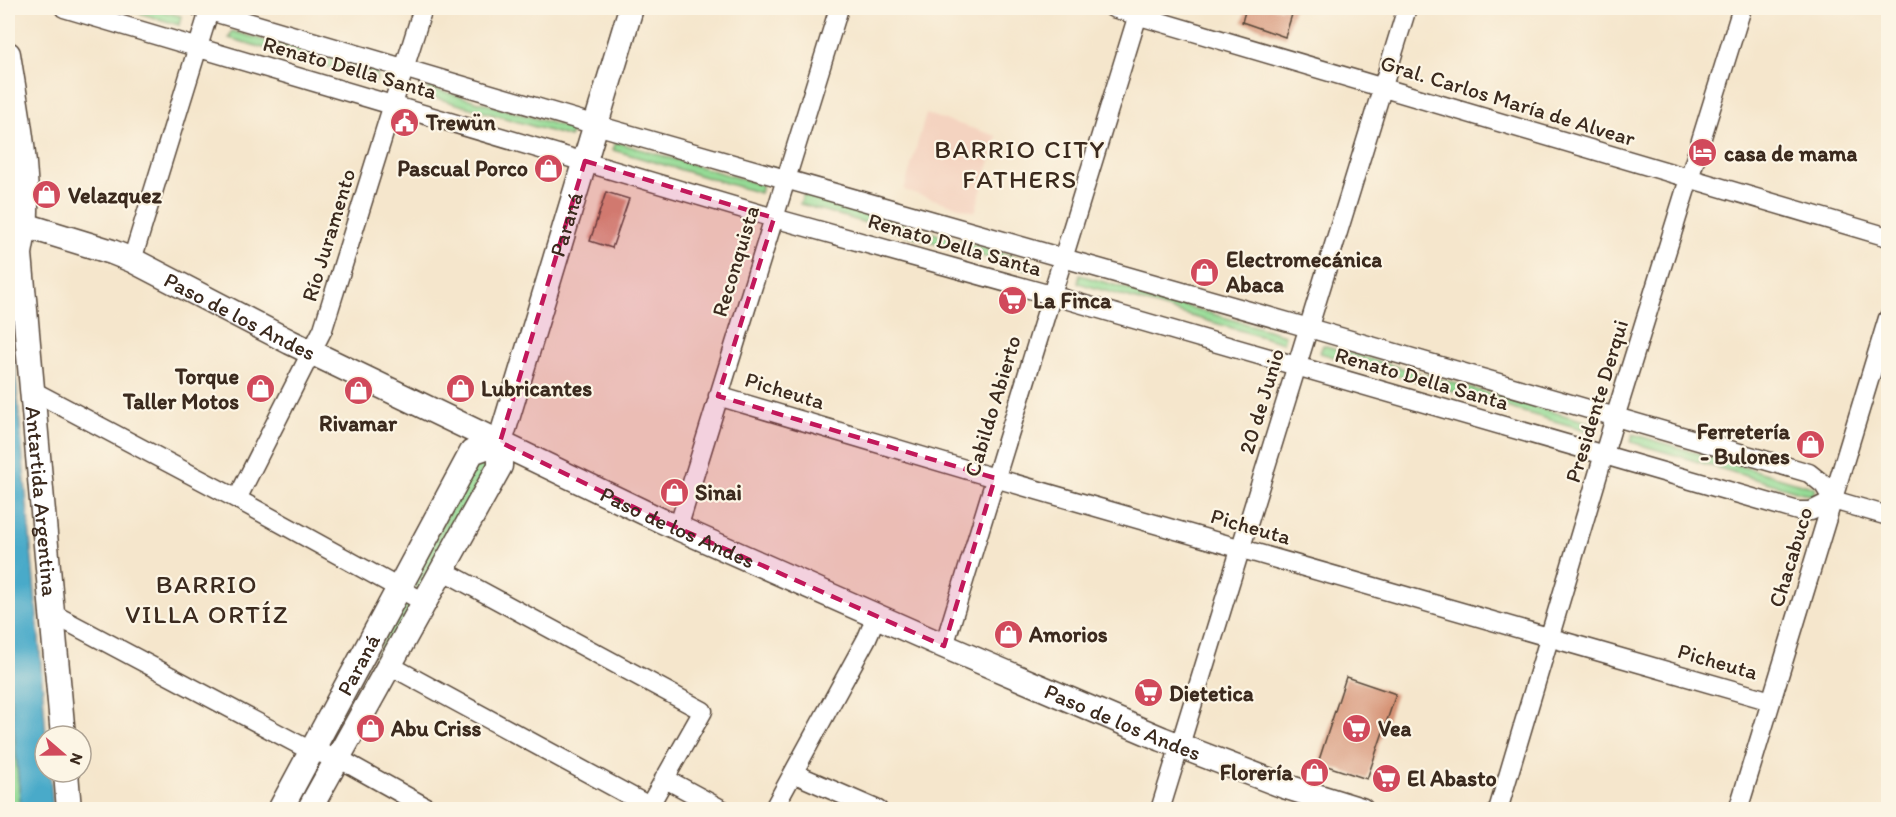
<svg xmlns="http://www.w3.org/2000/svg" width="1896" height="817" viewBox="0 0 1896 817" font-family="Itim,sans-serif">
<rect width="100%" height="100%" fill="#fcf5e5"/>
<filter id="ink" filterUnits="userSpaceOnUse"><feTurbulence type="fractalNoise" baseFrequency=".0167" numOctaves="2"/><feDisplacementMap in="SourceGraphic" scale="12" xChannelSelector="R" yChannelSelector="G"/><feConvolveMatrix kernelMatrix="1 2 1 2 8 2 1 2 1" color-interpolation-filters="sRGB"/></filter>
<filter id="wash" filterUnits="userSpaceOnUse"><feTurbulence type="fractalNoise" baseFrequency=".008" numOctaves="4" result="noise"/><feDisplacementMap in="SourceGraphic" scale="24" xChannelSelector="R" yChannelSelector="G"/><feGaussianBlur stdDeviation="1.35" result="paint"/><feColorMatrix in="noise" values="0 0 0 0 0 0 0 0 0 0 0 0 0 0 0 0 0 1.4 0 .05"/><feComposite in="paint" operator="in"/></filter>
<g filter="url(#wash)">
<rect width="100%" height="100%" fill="#f5e6cc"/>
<path fill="#f4d3c0" d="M926,114l71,22 -22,76 -71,-22z"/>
<path fill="#94db95" stroke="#68825a" stroke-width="1.5" d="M122,8h29l30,8 -2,9z
M232,31l146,42 -2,8 -147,-43z
M428,87l144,42 -2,8 -144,-42z
M616,142l146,43 -2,8 -147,-43z
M803,195l236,69 -2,8 -237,-68z
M1080,275l205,60 -2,8 -205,-60z
M1323,345l268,78 -2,8 -269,-78z
M1633,434l182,54 -2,8 -182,-54z
M486,457l4,5 -71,127 -5,-1 -2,-7 65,-122z
M404,600l8,5 -77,137 -4,-2z
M8,668l13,141h-13z"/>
<path fill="#4aaac9" stroke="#426a74" stroke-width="1.5" d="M8,290l31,348 7,98 -1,36h5l3,37h-32l-13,-141z"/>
<g id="blocks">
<path fill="#d59275" d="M1246,8h48l-9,29 -43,-15z
M606,192l23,7 -17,49 -22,-7z
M1346,677l50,17 -29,85 -49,-16z"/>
</g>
</g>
<g filter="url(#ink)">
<use href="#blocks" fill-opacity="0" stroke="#574638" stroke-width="1.5"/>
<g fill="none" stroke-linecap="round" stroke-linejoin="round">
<defs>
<path id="street" d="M64,8l710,210 277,77 747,216h13l22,-11
M200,8l396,117 713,203 500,145 15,12 9,15 55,16
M1113,8l775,229
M132,260l78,-252
M33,391l204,108 187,103
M718,396l277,82 776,223
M237,499l86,-170 100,-321
M678,528l161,-520
M442,570l261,141 -56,99
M53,614l258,137 27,7 93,52
M944,646l196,-638
M389,665l260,141
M793,773l85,37
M664,778l59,32
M773,810l94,-172 9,-21
M1160,810l247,-802
M1498,810l115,-386 129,-416
M1738,810l150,-492"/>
<g id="secondary">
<path id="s1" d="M8,54c8,52 19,105 18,158 0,14 -4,28 -6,42l43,482"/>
<path id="s2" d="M8,220l104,32 20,8 158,82 370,178 284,126 218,93 122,47 77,24"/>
<path d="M66,772l3,38"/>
<path id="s3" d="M280,810l192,-358 28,-10"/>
<path id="s4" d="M309,810l191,-344v-24l131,-434"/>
</g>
</defs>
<use href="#street" stroke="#574638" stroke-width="21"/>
<use href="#secondary" stroke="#574638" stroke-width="27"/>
<use href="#street" stroke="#fff" stroke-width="18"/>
<use href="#secondary" stroke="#fff" stroke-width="24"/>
</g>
</g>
<path fill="#c2185b" fill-opacity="0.2" stroke="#c2185b" stroke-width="4.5" stroke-dasharray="12 8" stroke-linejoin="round" d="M585,161l189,57 -56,178 277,82 -51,168 -284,-126 -160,-78z"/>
<defs>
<symbol id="civic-disc" viewBox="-11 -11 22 22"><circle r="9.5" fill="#d1495b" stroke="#fcf5e5"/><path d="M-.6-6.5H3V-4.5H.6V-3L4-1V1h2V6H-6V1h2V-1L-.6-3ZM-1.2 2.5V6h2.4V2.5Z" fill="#fff"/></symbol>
<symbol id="hotel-disc" viewBox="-11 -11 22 22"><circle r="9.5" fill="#d1495b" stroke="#fcf5e5"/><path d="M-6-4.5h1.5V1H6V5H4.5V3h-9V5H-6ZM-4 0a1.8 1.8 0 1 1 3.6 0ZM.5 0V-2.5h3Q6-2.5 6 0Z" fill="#fff"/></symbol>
<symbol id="shop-disc" viewBox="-11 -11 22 22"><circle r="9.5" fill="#d1495b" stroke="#fcf5e5"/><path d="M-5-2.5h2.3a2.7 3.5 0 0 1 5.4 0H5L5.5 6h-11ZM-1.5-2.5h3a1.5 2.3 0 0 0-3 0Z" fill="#fff"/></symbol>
<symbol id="supermarket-disc" viewBox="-11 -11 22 22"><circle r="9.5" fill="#d1495b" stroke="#fcf5e5"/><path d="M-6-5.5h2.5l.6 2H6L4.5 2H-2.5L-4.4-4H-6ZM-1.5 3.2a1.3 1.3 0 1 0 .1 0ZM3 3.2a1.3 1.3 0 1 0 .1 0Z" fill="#fff"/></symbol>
</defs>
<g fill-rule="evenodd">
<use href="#civic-disc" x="388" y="106" width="33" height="33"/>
<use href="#hotel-disc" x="1686" y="136" width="33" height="33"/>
<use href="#shop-disc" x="532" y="152" width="33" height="33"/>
<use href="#shop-disc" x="30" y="178" width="33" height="33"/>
<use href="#shop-disc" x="1188" y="256" width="33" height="33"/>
<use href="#supermarket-disc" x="996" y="284" width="33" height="33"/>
<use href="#shop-disc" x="444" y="372" width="33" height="33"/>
<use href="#shop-disc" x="244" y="372" width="33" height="33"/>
<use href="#shop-disc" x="342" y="374" width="33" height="33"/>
<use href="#shop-disc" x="1794" y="428" width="33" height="33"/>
<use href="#shop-disc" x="658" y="476" width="33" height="33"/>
<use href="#shop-disc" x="992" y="618" width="33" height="33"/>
<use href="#supermarket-disc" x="1132" y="676" width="33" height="33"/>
<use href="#shop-disc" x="354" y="712" width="33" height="33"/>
<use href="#supermarket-disc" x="1340" y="712" width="33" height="33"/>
<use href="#shop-disc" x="1298" y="756" width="33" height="33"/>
<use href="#supermarket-disc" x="1370" y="762" width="33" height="33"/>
</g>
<g text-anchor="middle" stroke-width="4.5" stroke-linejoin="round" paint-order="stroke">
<g font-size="22" fill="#3b2a1e" stroke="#fcf5e5">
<text transform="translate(350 67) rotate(16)" y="8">Renato Della Santa</text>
<text transform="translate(1508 100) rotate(17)" y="8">Gral. Carlos María de Alvear</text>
<text dy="8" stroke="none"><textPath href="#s4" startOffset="645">Paraná</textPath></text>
<text transform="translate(328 235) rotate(-73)" y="8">Río Juramento</text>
<text transform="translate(955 244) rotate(16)" y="8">Renato Della Santa</text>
<text transform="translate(735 261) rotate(-73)" y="8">Reconquista</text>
<text dy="8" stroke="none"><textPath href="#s2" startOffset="252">Paso de los Andes</textPath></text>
<text transform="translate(1422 378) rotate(16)" y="8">Renato Della Santa</text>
<text transform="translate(785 390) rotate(17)" y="8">Picheuta</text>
<text transform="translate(1261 401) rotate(-73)" y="8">20 de Junio</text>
<text transform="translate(1596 401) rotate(-73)" y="8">Presidente Derqui</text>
<text transform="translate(992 406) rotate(-73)" y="8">Cabildo Abierto</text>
<text dy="8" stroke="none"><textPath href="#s1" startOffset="450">Antartida Argentina</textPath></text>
<text transform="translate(1251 526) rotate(16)" y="8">Picheuta</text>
<text dy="8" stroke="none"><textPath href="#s2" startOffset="738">Paso de los Andes</textPath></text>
<text transform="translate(1790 557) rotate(-73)" y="8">Chacabuco</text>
<text transform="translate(1718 661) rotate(16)" y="8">Picheuta</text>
<text dy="8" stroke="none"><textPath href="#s3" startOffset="165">Paraná</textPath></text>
<text dy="8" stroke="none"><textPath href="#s2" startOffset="1224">Paso de los Andes</textPath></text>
</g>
<g font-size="22" font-weight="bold" fill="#3b2a1e" stroke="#fcf5e5" text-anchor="start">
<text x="426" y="130">Trewün</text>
<text x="1724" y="161">casa de mama</text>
<text x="528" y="176" text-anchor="end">Pascual Porco</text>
<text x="68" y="203">Velazquez</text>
<text x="1226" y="267">Electromecánica<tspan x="1226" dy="25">Abaca</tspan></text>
<text x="1033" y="308">La Finca</text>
<text x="239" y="384" text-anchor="end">Torque<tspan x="239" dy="25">Taller Motos</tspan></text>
<text x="481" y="396">Lubricantes</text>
<text x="358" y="431" text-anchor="middle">Rivamar</text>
<text x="1790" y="439" text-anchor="end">Ferretería<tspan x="1790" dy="25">- Bulones</tspan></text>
<text x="695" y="500">Sinai</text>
<text x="1029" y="642">Amorios</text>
<text x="1169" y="701">Dietetica</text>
<text x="391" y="736">Abu Criss</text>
<text x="1378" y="736">Vea</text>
<text x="1293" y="780" text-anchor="end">Florería</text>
<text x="1407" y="786">El Abasto</text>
</g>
<g font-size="26" letter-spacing="1.5" fill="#3b2a1e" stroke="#fcf5e5">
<text x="1020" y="158">BARRIO CITY<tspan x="1020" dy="30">FATHERS</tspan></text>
<text x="207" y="593">BARRIO<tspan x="207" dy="30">VILLA ORTÍZ</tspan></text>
</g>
</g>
<rect width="1896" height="817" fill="none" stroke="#fcf5e5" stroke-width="30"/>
<g transform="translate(63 754) rotate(110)"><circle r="28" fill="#fcf5e5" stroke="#afa495" stroke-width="1.5"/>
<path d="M0-4.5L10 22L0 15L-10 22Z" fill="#d1495b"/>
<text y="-9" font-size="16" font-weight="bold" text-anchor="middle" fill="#3b2a1e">N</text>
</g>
</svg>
